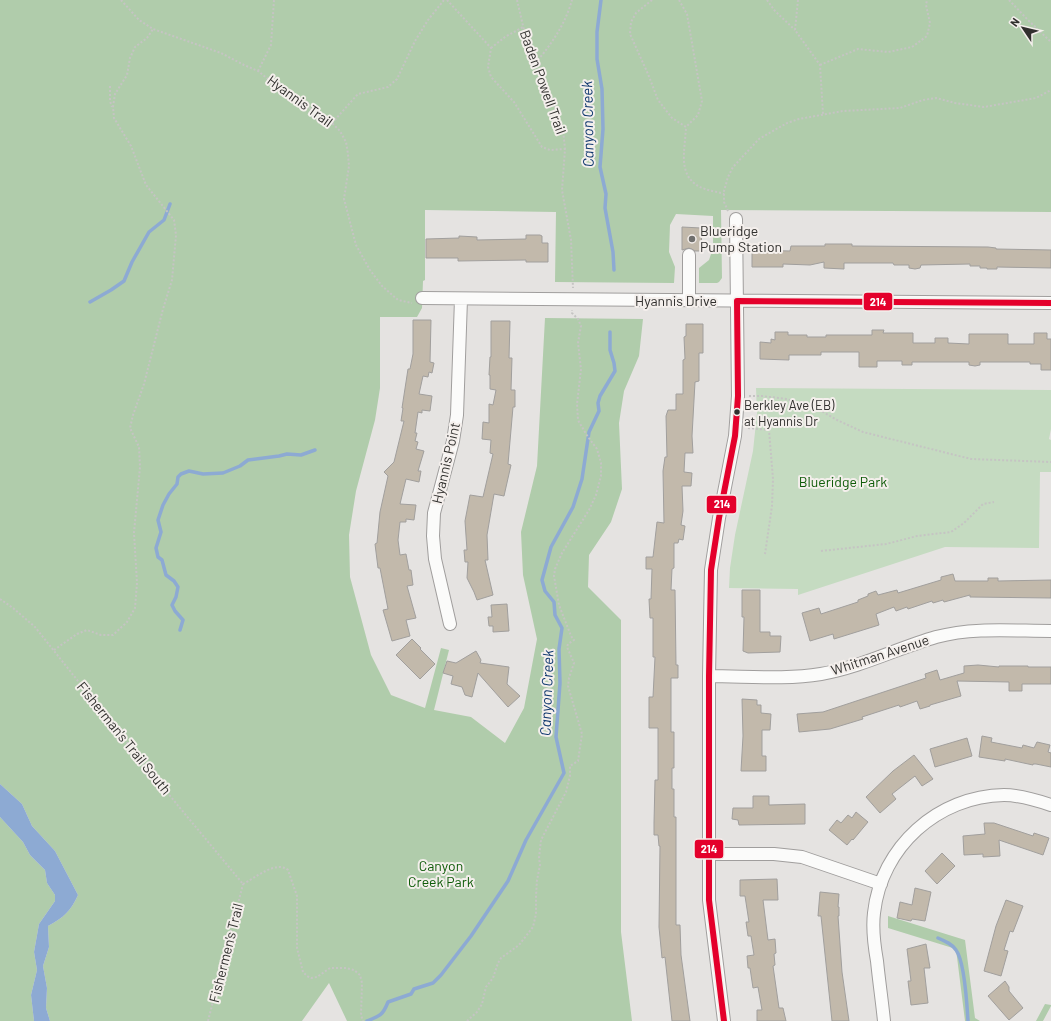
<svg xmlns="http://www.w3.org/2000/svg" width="1051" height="1021" viewBox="0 0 1051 1021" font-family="Barlow,sans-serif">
<rect width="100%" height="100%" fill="#e5e3e1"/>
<path fill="#c5dbc1" d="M756,388l295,2v39l-2,10 2,1v32h-11l-1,76 -94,-1 -147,48v-6l-69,-1 1,-20 5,-33 18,-84 4,-38z"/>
<path fill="#b0ccab" d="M0,0h1051v212l-330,-2 1,68 -3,4 -2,1h-18v-15l10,-8 4,-12v-32l-37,-2 -6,11 -1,27 6,15 -1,16 -119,-1 1,-70 -131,-2v70l-2,1 -1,27 -5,9h-37v71l-5,32 -19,71 -7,44 1,42 21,78 20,40 34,13 16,-60 8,2 -15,60 37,7 34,26 19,-35 13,-69 -14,-64 -2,-43 16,-66 8,-148 98,1 -4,37 -15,35 -5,32 3,66 -11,33 -22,33 -1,32 33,33v312l11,89h-285l-18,-38 -27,38h-252l-4,-13 1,-20 -4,-22 6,-19 -1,-21c15,-8 23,-15 30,-31l-23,-44 -23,-25 -10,-22 -22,-20z
M0,817l23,25 7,13 15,15 2,13 8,12v6l-16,23 -5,28 3,18 -6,25 3,26h-34z
M888,916l77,24 10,78 5,3h-15l-9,-72 -68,-21z
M1045,1004l6,1v1l-8,15h-7z"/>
<path fill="#8daad3" d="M0,784l22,20 10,22 23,25 23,44c-7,16 -15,23 -30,31l1,21 -6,19 4,22 -1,20 4,13h-16l-3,-26 6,-25 -3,-18 5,-28 16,-23v-6l-8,-12 -2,-13 -15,-15 -7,-13 -23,-25z"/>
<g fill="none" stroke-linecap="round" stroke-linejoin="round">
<path stroke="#8daad3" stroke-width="3.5" d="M601,0l-4,32v27l5,30 1,40 -3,38 6,27 -1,14 8,44 1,18
M90,302l21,-12 13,-9 8,-19 17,-30 15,-12 6,-16
M180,630l3,-10 -8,-9 -3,-6 4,-8 2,-10 -4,-6 -8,-6 -4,-15 -4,-3 -2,-9 5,-16 -3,-12 5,-15 6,-11 8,-10 1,-7 3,-3 8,-3 14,3 20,-1 17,-7 8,-6 31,-4 8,-2 14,1 14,-5
M938,938c7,3 14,6 18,12 9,12 11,55 12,71
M367,1021c13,-5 16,-6 21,-19l23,-8 3,-5 19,-6 8,-8 30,-39 37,-55 18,-41 38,-67 -8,-36 4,-54 -1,-34 3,-21 -7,-13 -1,-13 -9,-11 -3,-11 9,-33 22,-40 9,-28 7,-47 10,-21 -1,-8 2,-7 15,-25 -1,-8 -4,-13v-18"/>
</g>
<path fill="#c2b9ab" stroke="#a19f9d" d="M682,227l19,1 1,23h-7l-6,-3 -7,2z
M526,235h14l2,1v7h6v19h-22v-2l-68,1v-3h-32v-19l33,-1v-2l18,1v3l49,-1z
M825,244h27v2l136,1 8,1v1l55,1v18l-54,-1v2h-10v-1h-7v-2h-10v-2l-49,1 -1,3 -5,1 -6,-1v-3h-15l-1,-2h-49v6l-20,-1v-6l-14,3 -27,-1v3h-31v-17l38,1 1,-5h34z
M413,320h18l-1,42 4,1 -2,10 -3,-1 -1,5 -5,-1 -4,18 13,2 -2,15 -8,-1v3l-4,-1 -3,21h2l-2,8 3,1 -2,7 8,2 -6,20h3l-2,11 -13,-3 -6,25 16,1 -2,15 -8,-1v3h-6l-2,18 2,15 6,-1 3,16h2l2,15 -6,1 9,32 -10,2 4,16 -18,5 -9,-31 5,-1 -8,-41h-2l-3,-24 2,-1 3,-31 8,-36 -4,-4 10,-10 10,-41h-3l2,-13h-1l6,-39h2l3,-15z
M491,321h19l-1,37h3l-1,32h4v17h-2l-5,57 3,1 -7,31 -10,-2 -7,41 1,25h-3l8,35 -16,5 -3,-8 -7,-14 1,-16h-3l-1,-12h3l-2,-29 5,-26 13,2 10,-43 -3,-1 1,-13 -9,-1 1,-17 6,1v-19l4,1 3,-15 -6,-1v-14h-1l1,-18h1z
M686,324h17v29h-4v28l-4,1 -3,54 1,17h-8l-1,19 8,1 -1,13h-9l1,25 -2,14 4,1 -2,14 -4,-1 -1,4h-4v25l-2,1 -1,21h4l1,75h2v13h-7v54h3v36h-2v21h2v28h2v108h4l1,30 9,66h-18l-7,-64 -3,1 -3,-31 1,-81h-1l-1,-11h-4v-12l1,-43h3v-52h-9v-31h4l2,-40h-2v-39h-3l-1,-19h2l1,-30h-6v-12h7l4,-35 7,1 -1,-52 2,-14h2l-1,-41 2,-6h8v-16h7v-34l2,-1 -1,-22 2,-1z
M872,330h12l-1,3h30v10h22v-5h13v5l21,1v-10h39v10h26v-11h13v6h4v31h-10v-6h-11v-2h-50v3l-5,1 -6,-1v-3h-57v3h-10v-4h-25v6h-18v-15h-38v3h-32v5l-29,-1v-17l11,1v-4l4,1v-8h13v3h19v2h19v-2h46z
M953,574l2,7h33v-3h10v3l53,-1v18l-81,-1v-2l-26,7 -1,-2 -10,3 -1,-2 -24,8 -1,-2 -11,4 -2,-4 -18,7 3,11 -45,14 -1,-5 -23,7 -8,-28 17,-5 2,6 37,-12v-2l10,-4v-2l8,-3 2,4 19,-5 1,3 43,-13v-3z
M742,590h18v42h10v4h11l-1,16 -32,1 -5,-2 1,-34h-2z
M507,604l2,27 -16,1v-6h-4l-1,-9h4l-1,-12z
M412,639l9,9 -1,1 15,15 -15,15 -24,-24z
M476,651l5,9 -1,3 29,4 -2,17 13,12 -12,11 -30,-34 -6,24 -7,-2 -3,-8 -11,-3 2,-8 -10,-3 4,-12 9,2z
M978,665l21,2v-1h29v1h23v17h-29v7h-13v-9l-52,-1 4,15 -31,9v1l-10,3 -3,-8 -17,6 -1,-2 -37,12 1,2 -33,10 -31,3 -2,-18 26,-2 103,-34 -1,-4 12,-4 3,10 24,-7v-7z
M742,699l15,1v5h4v8l10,1 -1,16h-8v26h4v15h-25l2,-35z
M982,736l10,2 -1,4 31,6 1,-3 11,3 3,-6 13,3 -2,7 3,1v14l-15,-3h-3v1l-28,-6v2l-26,-4z
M967,738l5,18 -37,11 -5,-18z
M914,755l19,24 -11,7 -7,-10 -23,18 4,5 -16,14 -14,-16 27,-26z
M753,796h16v9l36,-1v20l-66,1 -1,-5 -6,-1 1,-11h20z
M856,812l12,10 -15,18 -1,-1 -5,6 -18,-15 8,-10 4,3 7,-8 4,3z
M984,823h10l39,13 1,-3 15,5 -6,17 -44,-15 1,16 -17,1v-3l-19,1 -1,-19 22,-2z
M942,853l13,13 -18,18 -12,-13z
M777,879l1,21h-15l5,40 7,-1 1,14 -2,1 1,11 -2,1 6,42h4l3,13h-29v-11h5l-4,-23 -5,1 -3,-20h-2l-1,-12 7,-1 -3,-19h-3l-2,-14h3l-4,-26h-5v-16z
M915,888l16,4 -6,29 -13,-2 -1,2 -14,-3 3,-16 12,3z
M820,892l19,2 -1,13h1v9h-1l4,56 7,49h-17l-11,-105h-3z
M1006,900l17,6 -10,26 -3,-1 -6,19 4,1 -7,25 -17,-5 12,-45z
M926,944l4,24h-6l4,35 -17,2 -3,-24h3l-4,-32z
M1005,981l4,6v4l14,17 -14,12 -21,-24z"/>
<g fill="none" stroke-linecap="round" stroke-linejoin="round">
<defs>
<path id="minor" d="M689,255v46
M422,298l629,5
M450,624l-15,-65 -2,-23 1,-23 19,-72 4,-26 4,-116
M709,676c37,0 76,4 112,-2 40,-7 77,-26 115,-37 38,-10 77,-6 115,-6
M709,854h65l28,3 79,27
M724,1021l-15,-121v-224l2,-106 8,-52 16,-82 3,-40 -2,-177
M884,1021c-2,-20 -5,-40 -7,-60 -3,-17 -5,-32 -3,-48 7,-66 64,-117 130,-118 16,0 32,5 47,10"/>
</defs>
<use href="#minor" stroke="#a09e9d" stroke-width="14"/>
<path stroke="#c5c4c3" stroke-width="2" stroke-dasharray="2 2" stroke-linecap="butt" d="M121,0l18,20 14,9 68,24 23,12 14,6 25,20 49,32 8,8 6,11 2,12 1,12 -5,33 12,46 14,25 12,16 16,14 14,3
M447,0l44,48 -3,19 3,10 23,25 28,45 8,3 15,-1
M517,0l7,30 14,30 25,70 2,19 -3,41 9,50 2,48
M652,0l-16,13 -5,9 -1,12 18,40 10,26 14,18 14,9c-1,24 -10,52 19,62 6,2 13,3 19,5
M679,0l8,14 15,87 -4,14 -12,12
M767,0l8,11 20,19
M798,0l-3,30 25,35 3,49
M1009,0l19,20 23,22
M491,48l14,-11 18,-10
M538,60c15,-18 28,-38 34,-60
M820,65l38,-16 30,3 24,-5 15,-11 3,-13 -4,-18 1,-5
M258,71l13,-26 3,-45
M110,86v15l2,6
M332,123l26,-29 30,-7 9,-8 18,-38 13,-21 16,-20
M728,211l-4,-9v-11l4,-14 5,-10 26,-28 28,-16 12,-4 44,-8 57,-3 23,-8 13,-2 19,5 29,4 52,-9 15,-8
M749,396h13l24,3 27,7 24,14 26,12 108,27 80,3
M748,428l21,2 4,49 -1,27 -7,48
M821,551l65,-7 31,-8 34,-4 13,-9 19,-19 11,-2
M0,599l13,9 22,19 121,152 87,105
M54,650l23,-16 10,-4 14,5h12l14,-13 8,-14 2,-25 -3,-50 6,-66 -1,-20 -9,-19 3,-13 11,-31 19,-75 9,-29 4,-45 -2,-15 -28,-35 -15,-39 -17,-28 -1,-11 2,-13 12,-19 3,-17 5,-11 12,-9 6,-9
M243,884c12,-6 33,-24 45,-14l9,26v52l6,24 4,4 4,2 6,-1 13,-9h16l8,2 6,5 2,8 -1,32 2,6
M208,1021l35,-137
M467,1021l10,-9 5,-8 4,-17 7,-9 5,-15 3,-5 18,-13 14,-18 3,-13v-18l1,-16 3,-15 -1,-7 2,-18 25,-48 4,-16v-10l8,-5 4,-27 -14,-48 1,-8 5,-15 -7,-16 1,-3 6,-4 -3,-4 -12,-31 -5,-29 1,-7 7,-16 27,-43 7,-15 5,-19v-13l-4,-14 -11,-15 -8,-14 -1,-16 4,-35 -3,-26 3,-17 -3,-7 -6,-6v-3"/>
<use href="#minor" stroke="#fbfbfa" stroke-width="12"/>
<defs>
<path id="bus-1" d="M724,1021l-15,-121v-224l2,-106 8,-52 16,-82 3,-40 -1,-95 314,2"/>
</defs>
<use href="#bus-1" stroke="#f4efec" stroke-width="9"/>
<use href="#bus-1" stroke="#e4002b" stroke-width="6"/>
</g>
<circle fill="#706f6d" stroke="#f4efec" stroke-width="1.5" cx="692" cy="239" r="4"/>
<circle fill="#31302e" stroke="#f4efec" stroke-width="1.5" cx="737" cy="412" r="3.5"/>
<g text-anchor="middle" stroke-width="4" stroke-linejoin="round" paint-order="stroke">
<g font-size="13" fill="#31302e" stroke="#f4efec" text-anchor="start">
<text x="744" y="410">Berkley Ave (EB)<tspan x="744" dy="16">at Hyannis Dr</tspan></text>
</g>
<g font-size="14" fill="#31302e" stroke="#f4efec">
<text transform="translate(543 82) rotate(70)" y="5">Baden Powell Trail</text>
<text transform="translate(300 101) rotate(36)" y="5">Hyannis Trail</text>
<text x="676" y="306">Hyannis Drive</text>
<text transform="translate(446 463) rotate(-77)" y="5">Hyannis Point</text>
<text transform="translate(880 655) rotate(-18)" y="5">Whitman Avenue</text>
<text transform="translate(124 738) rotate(51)" y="5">Fisherman's Trail South</text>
<text transform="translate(226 953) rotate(-76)" y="5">Fishermen's Trail</text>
</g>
<g font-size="14" fill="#31302e" stroke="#f4efec" text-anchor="start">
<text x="700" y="236">Blueridge<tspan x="700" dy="16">Pump Station</tspan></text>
</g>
<g font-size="14" fill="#0e5b08" stroke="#f4efec">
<text x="843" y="487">Blueridge Park</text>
<text x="441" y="871">Canyon<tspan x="441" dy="16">Creek Park</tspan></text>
</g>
<g font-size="15" font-style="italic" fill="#0f386f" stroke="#f4efec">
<text transform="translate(588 124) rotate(-91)" y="5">Canyon Creek</text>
<text transform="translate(547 693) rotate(-88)" y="5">Canyon Creek</text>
</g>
</g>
<g stroke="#f4efec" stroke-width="1.5">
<rect x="863" y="292" width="30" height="19" rx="4" fill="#e4002b"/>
<rect x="706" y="495" width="31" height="19" rx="4" fill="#e4002b"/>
<rect x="694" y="839" width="30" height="20" rx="4" fill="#e4002b"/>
</g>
<g font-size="11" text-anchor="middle" font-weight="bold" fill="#fff">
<text x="878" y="306">214</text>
<text x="722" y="508">214</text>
<text x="709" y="853">214</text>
</g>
<g transform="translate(1023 28) rotate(305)" stroke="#f4efec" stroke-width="3" paint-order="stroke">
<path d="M0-3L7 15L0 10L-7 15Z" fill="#31302e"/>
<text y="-6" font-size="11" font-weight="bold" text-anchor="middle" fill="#31302e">N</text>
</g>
</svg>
